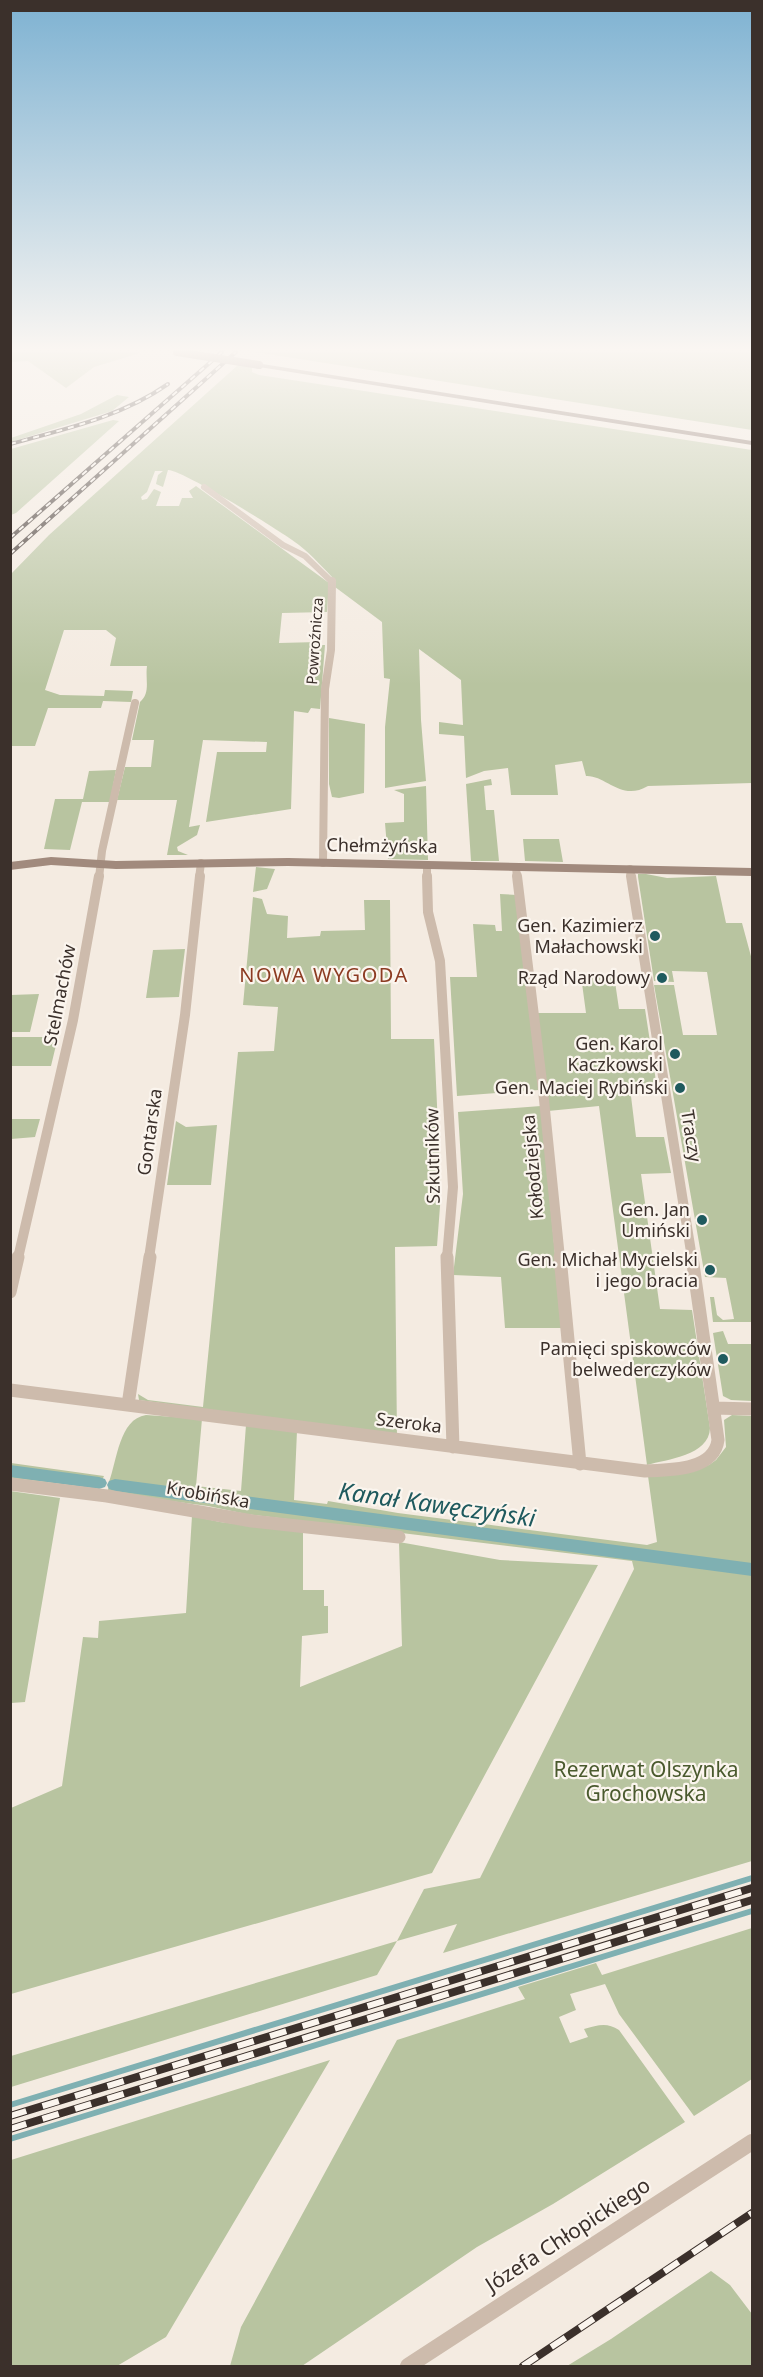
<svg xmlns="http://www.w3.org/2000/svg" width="763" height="2377" viewBox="0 0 763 2377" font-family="'Noto Sans',sans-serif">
<rect width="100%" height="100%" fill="#f4ebe1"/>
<path fill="#b8c4a0" d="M10,352h128l2,1 -46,14 -28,21 -38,-27 -17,1z
M255,352h497v78z
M238,365l14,2v5l7,3 493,75v333l-104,3c-27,16 -42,-11 -62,-10l-4,-15 -27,4 3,30h-47l-3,-27 -24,3 -18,7 -2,-42 -25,-2v-12l24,3 -2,-45 -42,-31 2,71 5,61 -41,7v-61l5,-48 -6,-1 -2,-56 -47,-35 1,-6c-12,-12 -23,-25 -37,-36 -15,-12 -118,-76 -131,-75l-5,17 -7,-3 2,-9 5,-4h-8l-8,21 -6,5 1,3 5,-1 7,-10 7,3 -5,14h23l3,-8h11l-4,-7 7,-5 133,97 -2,29 -45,1 -3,30 39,-1v3h7l-5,64 -9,-1 -3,5 -14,-2 -3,98 -85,13 11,-70h49l1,-10 -64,-2 -14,87 11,-2 -3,10 -20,12 1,4 10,4h-21l10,-55h-60l8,-33h26l3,-27h-22l8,-38c11,-9 5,-23 7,-36h-37l6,-28 -10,-8h-42l-19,60 15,5 44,1 1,-6 28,1 -2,11 -28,-1 -2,7h-53l-13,38h-24v-172l38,-39z
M117,395l12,2 -17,14 -101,31v-4l70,-24z
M113,420l6,1 -103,92 -5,2v-66z
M329,718l36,6 -1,69 -25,5 -7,-1 -3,-13z
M116,770l-6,32h-28l-12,48 -26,-1 11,-50h28l6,-28z
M491,779l1,6 -8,1 2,24h8l5,51h-28l-5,-77z
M426,786l2,74 -40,-1 -3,-36 19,-1v-28l-10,-4z
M523,839h36l4,23 -38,-1z
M256,867l19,2 -8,20 -14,3z
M646,874l21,4 49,-2 10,47h16l10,37v362h-39l-3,-25h4l3,18 6,5 11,-1 -8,-41 -21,-1 -51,-292h20l9,50h34l-10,-63 -35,-1 2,11 -20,-1 -16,-104v-3z
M500,894l17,1 22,195 -82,6 -7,-119h27l-4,-53 22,1 1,6h6z
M253,897l9,2 5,15 21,2 -1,22 33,-2 1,-5 44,-1 -1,-30h26l1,139h43l7,154 -4,53 -42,1 2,190 -258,-37 -1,-6 10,6 55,7 35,-355 36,-1 4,-44 -35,-2z
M185,949l-6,48 -33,1 7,-48z
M614,975l5,34h26l11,72 -8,6 -18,1 6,49h28l7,36 -30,1 19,135 32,1 18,118c-1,28 -43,31 -63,37l-48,-359 -51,5 -11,-98h49l-5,-37z
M39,994l-9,38h-19v-37z
M11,1037h39l7,4 -6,25h-40z
M541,1106l21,222h-57l-4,-51 -48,-2 10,-81 -5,-82z
M11,1119h29l-5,18 -24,2z
M176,1121l10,6 31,-2 -6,60h-44z
M723,1331l5,13h24v57l-21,-1 -8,-4 -10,-63z
M146,1415l56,4 -6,67 45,5 5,-66 51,6 -3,69 33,4 1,-3 70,12 249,32 10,-3 -9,-66 61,-11 7,-5 10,-13 -2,-27 8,-5 20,1v445l-309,92 14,-29 -60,17 -20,34 -366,112v-31l386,-115 27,-52 56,-11 154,-309 -2,-8 -386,-47 -38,-8 -98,-13 -2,-3 1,-8c8,-21 10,-63 37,-67z
M11,1463l93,13 -5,11 -4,1 -84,-10z
M10,1491l50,7 -35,204 -14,1z
M192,1516l28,6 83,10v58h21v16h4v27l-26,3 -2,51 102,-41 -3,-104 101,18 98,5 -166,308 -421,121v-186l51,-22 21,-149 15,1 1,-17 87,-8z
M752,1928v151l-58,37 -75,-102 -14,-30 -35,10 6,16 -17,7 11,26 18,-6 -4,-8c14,-4 23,-7 35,1l66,92 -132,82 -76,43 -175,119h-72l11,-39 156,-287 128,-41 -7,-12 78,-24 6,12z
M330,2060l-164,277 -49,29h-106v-206z
M711,2271l19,14 22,29v52h-185l44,-27z"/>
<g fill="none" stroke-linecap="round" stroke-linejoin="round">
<path stroke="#7fb0b2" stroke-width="6" d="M10,2105l742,-227
M10,2139l742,-228"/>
<path fill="#7fb0b2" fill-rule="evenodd" d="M10,1465l89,12 6,2 2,4 -2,4 -6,2 -89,-12z
M115,1479l637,84v13l-637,-85 -6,-2 -2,-4 2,-4z"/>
<path stroke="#cdbbac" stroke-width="6" d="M204,487l79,58 22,11 27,26"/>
<path stroke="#cdbbac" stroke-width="8" d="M323,863l2,-174 6,-39 1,-69
M427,865v13
M516,867l1,11
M630,869l1,9
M99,878l3,-27 33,-148
M199,878l2,-15"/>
<path stroke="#cdbbac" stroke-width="10" d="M427,876l1,36 12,49 13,226 -6,71
M517,876l26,214 17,168
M631,876l61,382
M18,1258l55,-238 26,-144
M149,1258l36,-243 15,-139"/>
<path stroke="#cdbbac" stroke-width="13" d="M447,1257l6,190
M560,1257l20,207
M10,1292l8,-35
M10,1390l635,81c24,-1 69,0 73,-31l-26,-183
M128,1405l22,-148
M714,1408l38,1
M10,1484l97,12 145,25 147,16"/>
<path stroke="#cdbbac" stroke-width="16" d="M408,2366l344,-224"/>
<path fill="#a18a7d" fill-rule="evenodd" d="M51,857l65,4 172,-3 464,10v8l-464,-10 -172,3 -65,-4 -41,5v-8z"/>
<path fill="#7d675c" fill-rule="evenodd" d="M256,363l496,78v4l-493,-78z"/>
<defs>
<path id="rail-far1" d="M10,444c55,-15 111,-27 158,-60
M10,538l212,-186
M10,554l226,-202"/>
<path id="rail" d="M10,2116l742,-228
M10,2129l742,-229
M523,2366l229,-153"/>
</defs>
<use href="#rail-far1" stroke="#3b302b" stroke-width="4"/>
<use href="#rail" stroke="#3b302b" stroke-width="8"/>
<use href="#rail-far1" stroke="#fbf5ee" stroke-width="2" stroke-dasharray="6" stroke-linecap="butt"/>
<use href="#rail" stroke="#fbf5ee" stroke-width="6" stroke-dasharray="17" stroke-linecap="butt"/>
<path stroke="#7d675c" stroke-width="8" d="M177,352l82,13"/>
</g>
<linearGradient id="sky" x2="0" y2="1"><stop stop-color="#7eb2d2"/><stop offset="0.51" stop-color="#faf6f2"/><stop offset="1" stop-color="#faf6f2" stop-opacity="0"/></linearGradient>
<rect width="763" height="685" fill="url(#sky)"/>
<g fill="#1f5a5e" stroke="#fbf5ee" stroke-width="2">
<circle cx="655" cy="936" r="6"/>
<circle cx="662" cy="978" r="6"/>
<circle cx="675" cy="1054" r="6"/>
<circle cx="680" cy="1088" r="6"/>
<circle cx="702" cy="1220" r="6"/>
<circle cx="710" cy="1270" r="6"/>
<circle cx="723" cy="1359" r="6"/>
</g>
<g text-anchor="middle" stroke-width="4.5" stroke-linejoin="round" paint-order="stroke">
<g font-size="15" fill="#3b302b" stroke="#fbf5ee">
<text transform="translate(315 641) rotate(-86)" y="5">Powroźnicza</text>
</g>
<g font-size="18" fill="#3b302b" stroke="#fbf5ee">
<text transform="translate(382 846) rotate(1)" y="6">Chełmżyńska</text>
<text transform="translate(60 995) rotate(-79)" y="6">Stelmachów</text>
<text transform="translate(150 1132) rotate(-82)" y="6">Gontarska</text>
<text transform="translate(691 1136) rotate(81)" y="6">Traczy</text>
<text transform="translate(433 1156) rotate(-91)" y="6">Szkutników</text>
<text transform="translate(533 1167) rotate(-95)" y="6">Kołodziejska</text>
<text transform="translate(409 1423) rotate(7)" y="6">Szeroka</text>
<text transform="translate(208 1495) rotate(10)" y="6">Krobińska</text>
</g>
<g font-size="18" fill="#3b302b" stroke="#fbf5ee" text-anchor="end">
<text x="643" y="932">Gen. Kazimierz<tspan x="643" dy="21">Małachowski</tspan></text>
<text x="650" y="984">Rząd Narodowy</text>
<text x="663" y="1050">Gen. Karol<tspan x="663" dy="21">Kaczkowski</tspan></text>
<text x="668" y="1094">Gen. Maciej Rybiński</text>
<text x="690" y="1216">Gen. Jan<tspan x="690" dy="21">Umiński</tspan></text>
<text x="698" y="1266">Gen. Michał Mycielski<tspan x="698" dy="21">i jego bracia</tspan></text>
<text x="711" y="1355">Pamięci spiskowców<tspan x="711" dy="21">belwederczyków</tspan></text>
</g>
<g font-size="20" letter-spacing="1.5" fill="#8c3b22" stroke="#fbf5ee">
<text x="324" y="982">NOWA WYGODA</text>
</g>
<g font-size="21" fill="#4a5a2e" stroke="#fbf5ee">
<text x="646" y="1777">Rezerwat Olszynka<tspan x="646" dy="24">Grochowska</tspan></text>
</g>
<g font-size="21" fill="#3b302b" stroke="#fbf5ee">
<text transform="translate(568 2235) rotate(-33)" y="7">Józefa Chłopickiego</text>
</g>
<g font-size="24" font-style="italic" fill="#1f5a5e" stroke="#fbf5ee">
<text transform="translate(437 1505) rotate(8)" y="8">Kanał Kawęczyński</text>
</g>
</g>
<rect width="763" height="2377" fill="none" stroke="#3b302b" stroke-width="24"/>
</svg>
